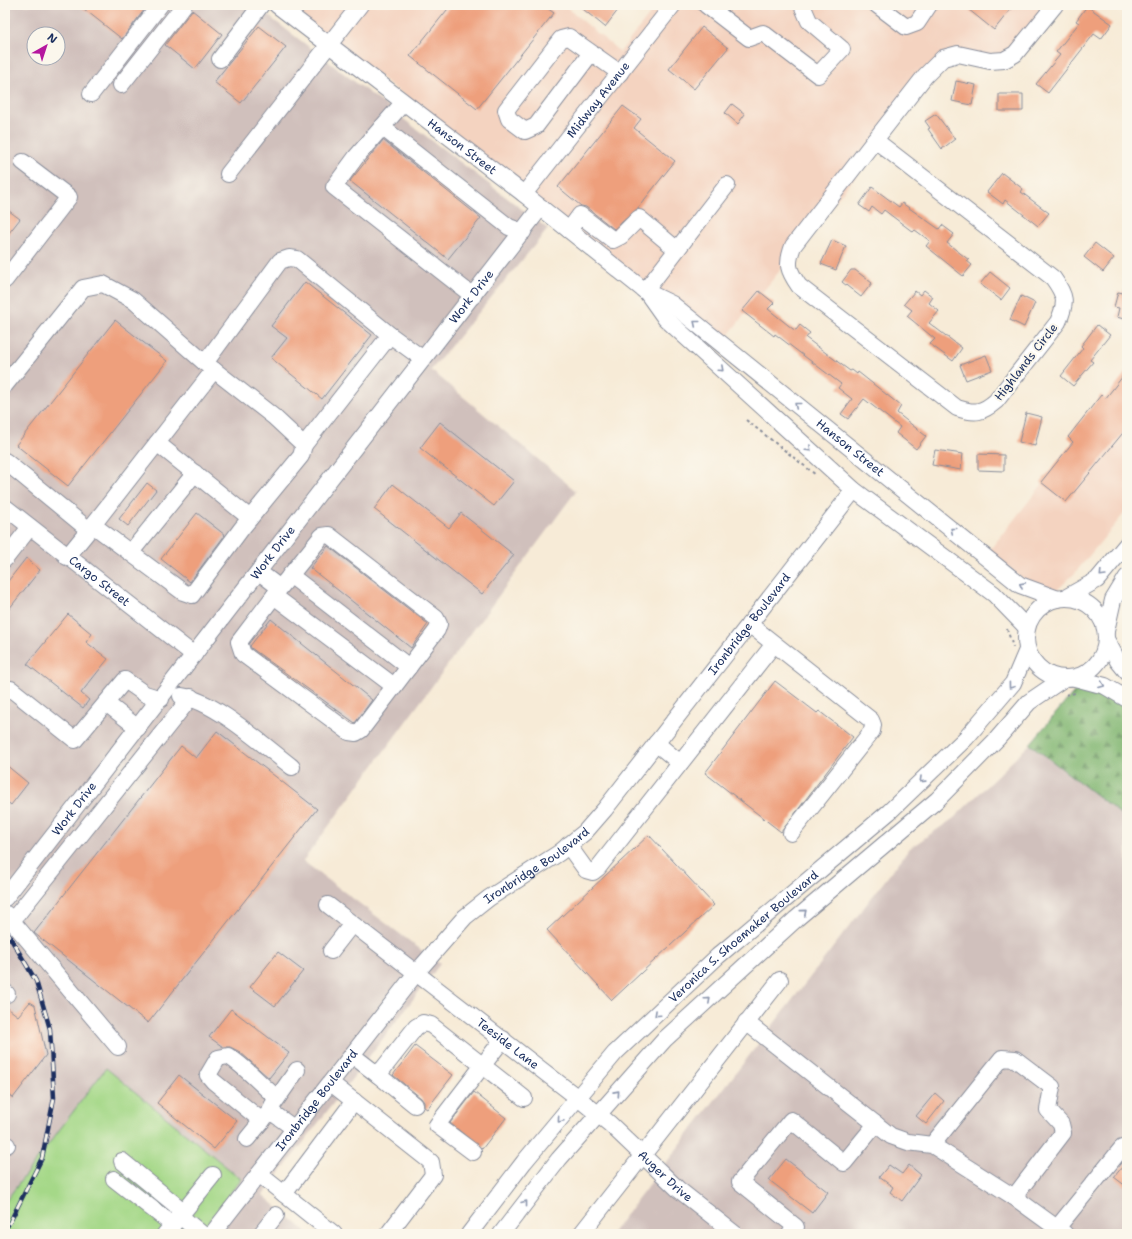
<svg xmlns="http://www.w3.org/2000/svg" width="1132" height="1239" viewBox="0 0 1132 1239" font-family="'Shantell Sans',sans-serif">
<defs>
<pattern id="forest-firs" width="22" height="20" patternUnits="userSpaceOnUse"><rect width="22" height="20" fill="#84b874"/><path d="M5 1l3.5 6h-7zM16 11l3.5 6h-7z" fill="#6b9662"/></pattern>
</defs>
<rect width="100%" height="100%" fill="#fbf7ec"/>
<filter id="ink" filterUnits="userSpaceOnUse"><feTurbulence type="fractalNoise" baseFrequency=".025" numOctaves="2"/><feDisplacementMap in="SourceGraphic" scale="8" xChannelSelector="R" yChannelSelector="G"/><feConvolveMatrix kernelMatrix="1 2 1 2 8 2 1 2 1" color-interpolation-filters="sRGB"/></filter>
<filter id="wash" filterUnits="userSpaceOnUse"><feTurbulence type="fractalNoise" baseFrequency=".012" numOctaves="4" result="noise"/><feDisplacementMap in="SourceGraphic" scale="16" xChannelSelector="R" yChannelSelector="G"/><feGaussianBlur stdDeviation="0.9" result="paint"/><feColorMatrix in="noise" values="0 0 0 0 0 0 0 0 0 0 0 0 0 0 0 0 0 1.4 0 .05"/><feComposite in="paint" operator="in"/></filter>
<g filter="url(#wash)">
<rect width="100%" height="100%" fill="#f7ebd7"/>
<path fill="#f4d3c0" d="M288,5h276l56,47 37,-47h403l-38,49 -75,8 -222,277 -79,-56z
M1127,378v132l-52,63 -19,18 -33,-12 -34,-28z"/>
<path fill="#d0c0bc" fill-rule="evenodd" d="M5,5h249l294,224 -117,141 145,121 -273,370 137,103 -177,231 46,39h-110l-194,-32zM34,34h24v24h-24z
M1030,744l97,75v415h-516l299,-386 44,-30z"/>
<path fill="#a5d888" stroke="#608473" d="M106,1068l135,111 -42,55h-194v-32z"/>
<path fill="url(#forest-firs)" stroke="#507469" d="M1079,686c19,4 33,11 48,22v111l-97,-75z"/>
<g id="blocks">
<path fill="#ee9f7b" d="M79,5h69l-26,34z
M451,5h92l11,8 -77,96 -67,-53z
M578,5h44l-17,22z
M963,5h51l-20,25z
M1087,6l25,18 -11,15 -7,-5 -46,59 -12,-9 24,-29 -4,-3 23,-29 -3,-2z
M192,10l30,24 -27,35 -30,-24z
M259,26l27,21 -45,56 -27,-21z
M702,27l26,21 -34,41 -25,-20z
M956,81l20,4 -4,20 -20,-4z
M999,94h24v17h-24z
M732,104l13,10 -7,10 -13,-11z
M623,106l18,13 -7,9 41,33 -38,48 -23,20 -28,-22 -5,-1 -23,-19z
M936,114l19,25 -13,10 -14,-20 2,-1 -5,-7z
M383,140l98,78 -33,41 -98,-78z
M1002,173l21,16 -2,3 28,21 -11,13 -33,-26 -2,4 -16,-12z
M872,187l27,20 3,-4 37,26 3,-4 12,9 -7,9 22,17 -2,1 5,4 -9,11 -37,-30 4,-5 -15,-11 -2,2 -29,-22 -3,4 -9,-7 -3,5 -10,-7z
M5,208l15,11 -15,19z
M832,240l14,6 -10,24 -15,-6z
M1095,243l19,15 -11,14 -19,-15z
M851,270h4l17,13 -11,14 -19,-15z
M990,272l20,16 -9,12 -21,-16z
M305,282l67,53 -50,64 -51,-41 16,-20 -16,-12z
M924,290l9,7 -4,6 10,8 -10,12 33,25 -9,13 -23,-17 5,-5 -28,-23 5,-6 -8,-6 11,-13 5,4z
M1124,290l3,1v29l-10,-3 2,-9 -5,-1 4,-15 5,1z
M759,291l15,12 -6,6 25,20 3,1 4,-5 10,8 -4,5 44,33 2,-1 5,4 1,-2 43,34 -4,7 29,23 -10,13 -20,-16 4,-6 -36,-28 -16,20 -7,-5 11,-15 -14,-11 3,-4 -66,-50 -1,2 -32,-25z
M1021,296l14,7 -11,24 -14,-7z
M115,320l52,41 -99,125 -52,-41z
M1097,325l13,10 -20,25 3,2 -20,24 -12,-10 22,-28 -2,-2z
M986,355l6,15 -26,10 -6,-15z
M1127,371v57l-61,74 -25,-20 32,-40 -5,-5 33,-42 4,4z
M1026,413l16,4 -7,29 -16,-4z
M440,422l74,59 -20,25 -74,-58z
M935,450l28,4 -2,16 -29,-5z
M978,454l26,1v16l-26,-1z
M147,483l9,7 -28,36 -9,-7z
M393,484l56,44 12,-15 53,42 -32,39 -108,-85z
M197,513l28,22 -35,47 -29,-23z
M328,546l100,78 -17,24 -101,-80z
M26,558l14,12 -35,44v-29z
M68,614l24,20 -6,8 22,17 -27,34 8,7 -6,8 -56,-44z
M271,619l101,81 -17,23 -104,-75 -1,-2z
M775,681l42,32 2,-2 34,26 -72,95 -76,-59z
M217,731l100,78 -169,214 -114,-90 147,-187 15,12z
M5,764l23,19 -17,22 -6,-5z
M649,835l65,70 -102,95 -65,-70z
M278,952l25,19 -28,35 -25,-19z
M30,1002l5,3 11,50 -33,43 -8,-6v-86l13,10z
M231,1009l58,44 -20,25 -29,-26 -10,-5h-7l-14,-10z
M415,1046l38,29 -26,34 -3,-2v-5l-3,-4 -28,-23z
M179,1075l58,46 -23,28 -57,-46z
M474,1092l32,26 -24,31 -32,-26z
M935,1093l9,8 -18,23 -10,-8z
M786,1159l42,33 -16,21 -43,-33z
M1127,1161v26l-13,-10z
M889,1165l13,9 7,-9 12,10 -19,26 -12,-9 3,-5 -14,-10z"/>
</g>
</g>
<g filter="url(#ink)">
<use href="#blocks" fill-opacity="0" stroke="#898d9a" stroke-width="1"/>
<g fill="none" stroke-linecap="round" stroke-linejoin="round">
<defs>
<g id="minor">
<path id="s1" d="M277,5l247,189 121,97 27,13 348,281 38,14"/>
<path d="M706,5l43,33 14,-5 55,42 24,-26 -33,-28 -7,-16"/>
<path d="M877,5l29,22 11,-4 12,-18"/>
<path d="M591,53l-55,73 -11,5 -16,-12 -3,-9 55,-71 8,-2 51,36"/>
<path d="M220,59l41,-54"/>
<path d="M121,85l63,-80"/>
<path d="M91,94l69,-89"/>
<path d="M403,103l-47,54 -22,30 139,109"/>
<path d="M382,127l127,100 14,5"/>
<path d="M875,140l178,138c13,18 14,24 5,44l-62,79c-14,12 -21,13 -39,7l-158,-122c-11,-16 -13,-21 -6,-40z"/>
<path d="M875,140l50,-64 18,-18 15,-4 32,7 14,-1 11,-6 40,-49"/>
<path d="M228,174l132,-169"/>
<path id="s2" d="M524,194l149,-189"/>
<path d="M569,230l11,-15 33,25 8,-4 18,-18 37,31"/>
<path d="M5,280l64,-83 -46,-35"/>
<path d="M645,291l82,-106"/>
<path d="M648,294l17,24 189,172 140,104 33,34"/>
<path d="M205,363l75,-102 9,-3 8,1 93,76 33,24"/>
<path d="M5,385l78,-97 20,-4 30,16 72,63 69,54 30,28 -3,11 -59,72 -50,67 -9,-3 -90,-67 -26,32"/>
<path d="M157,443l93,75"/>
<path d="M304,445l86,-110"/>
<path d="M5,461l84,69"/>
<path id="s3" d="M5,507l189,148"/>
<path d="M93,525l121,-155"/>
<path d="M131,552l64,-79"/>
<path d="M5,559l25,-32"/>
<path d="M259,572l21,16 42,-52 7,-1 107,83 3,6 -2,6 -76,100 -5,3 -7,-1 -106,-78 -4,-12 41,-54"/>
<path d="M290,575l119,92"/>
<path d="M274,596l120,90"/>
<circle cx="1066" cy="638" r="40"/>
<path d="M1065,598l32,-18 30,-36"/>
<path d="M749,624l122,96 2,5 -1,6 -81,102"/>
<path d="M1106,631l7,-31 14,-23"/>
<path d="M1106,639l12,22 9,11"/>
<path d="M1075,678l30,8 22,13"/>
<path d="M11,689l64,51 50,-60 20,14 16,5"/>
<path d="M181,696c34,5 82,49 111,71"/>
<path d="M106,703l32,25"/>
<path d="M656,743l24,20"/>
<path d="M568,845l18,25 7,2 5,-4 176,-224"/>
<path id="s4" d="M5,898l536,-691"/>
<path id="s5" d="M328,905l250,193 32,26 68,65 57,45"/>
<path d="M6,914l112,133"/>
<path d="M12,921l179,-224"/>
<path d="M331,951l21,-27"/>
<path d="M5,992l2,2"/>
<path d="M746,1022l145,114 17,6 24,3 70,-87 13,1 37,28 -4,23 13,14 2,9 -49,64 -82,-52"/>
<path d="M352,1055l26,20 38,-48 7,-4 8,2 93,73"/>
<path d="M378,1075l37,30"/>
<path d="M331,1083l100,79 2,13 -45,59"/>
<path d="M272,1106l25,-36"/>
<path d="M262,1121l-49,-40 -5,-6 10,-17 10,-2c18,11 32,28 49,42"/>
<path d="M247,1139l23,-28 25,18"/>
<path d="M5,1144l2,1"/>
<path d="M473,1152l-36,-27 66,-86"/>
<path d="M122,1161l55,45 3,10"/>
<path d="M259,1174l75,60"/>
<path d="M114,1179l59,46"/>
<path d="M284,1194l70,-93"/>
<path d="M1014,1197l51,37"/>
<path d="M180,1216l33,-41"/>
<path d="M1057,1228l65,-80"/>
<path d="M165,1234l15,-18 22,18"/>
<path id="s6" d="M212,1234l204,-261 49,-56 24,-19 70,-45 26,-21 20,-23 249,-319"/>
<path d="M261,1234l15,-19"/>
<path id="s7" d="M469,1234l55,-72 91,-109 103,-97 171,-144 77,-74 47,-55 14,-33"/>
<path d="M501,1234l58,-75 106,-120 131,-120 141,-119 60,-61 32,-37 34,-23"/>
<path d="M581,1234l199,-254"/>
<path d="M790,1234l6,-7 -56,-45 51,-62 53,43 32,-39"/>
</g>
</defs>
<use href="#minor" stroke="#898d9a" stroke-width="18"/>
<path stroke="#898d9a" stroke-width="2" stroke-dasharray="3 3" stroke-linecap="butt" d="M746,420l70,55
M1007,629l6,18
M1066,695l9,-2"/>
<use href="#minor" stroke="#fff" stroke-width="16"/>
<defs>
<path id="rail" d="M5,929l31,52 14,48 4,69 -12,60 -32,64 -5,7"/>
</defs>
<use href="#rail" stroke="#1b2f5e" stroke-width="4.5"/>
<use href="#rail" stroke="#fbf7ec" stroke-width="3" stroke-dasharray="9" stroke-linecap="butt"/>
</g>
<defs><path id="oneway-chevron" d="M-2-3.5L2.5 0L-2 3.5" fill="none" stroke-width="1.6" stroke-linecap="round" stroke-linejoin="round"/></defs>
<g stroke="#8d97ae">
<use href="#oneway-chevron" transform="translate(696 323) rotate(-141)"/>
<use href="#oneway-chevron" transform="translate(721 369) rotate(42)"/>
<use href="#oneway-chevron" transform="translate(797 405) rotate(-141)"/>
<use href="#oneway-chevron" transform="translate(809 449) rotate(42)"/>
<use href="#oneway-chevron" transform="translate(953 530) rotate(-141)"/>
<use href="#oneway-chevron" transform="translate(1102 574) rotate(134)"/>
<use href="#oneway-chevron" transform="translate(1022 585) rotate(-152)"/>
<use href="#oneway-chevron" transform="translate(1102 685) rotate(21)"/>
<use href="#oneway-chevron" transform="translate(1011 686) rotate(127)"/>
<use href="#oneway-chevron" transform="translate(922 780) rotate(136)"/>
<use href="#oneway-chevron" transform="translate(804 912) rotate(-40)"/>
<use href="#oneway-chevron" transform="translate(708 1000) rotate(-42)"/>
<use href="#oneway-chevron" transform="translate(657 1014) rotate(137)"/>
<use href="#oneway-chevron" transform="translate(617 1093) rotate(-48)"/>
<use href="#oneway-chevron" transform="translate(560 1120) rotate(130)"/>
<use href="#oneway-chevron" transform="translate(525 1203) rotate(-52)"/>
</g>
</g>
<g text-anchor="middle" stroke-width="4" stroke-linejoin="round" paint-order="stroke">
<g font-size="12" fill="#1b2f5e" stroke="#fbf7ec">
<text dy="4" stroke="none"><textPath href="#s2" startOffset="120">Midway Avenue</textPath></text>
<text dy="4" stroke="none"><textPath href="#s1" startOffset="233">Hanson Street</textPath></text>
<text dy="4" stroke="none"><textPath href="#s4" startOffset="761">Work Drive</textPath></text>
<text transform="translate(1026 362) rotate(-52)" y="4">Highlands Circle</text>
<text dy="4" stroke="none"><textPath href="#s1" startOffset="725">Hanson Street</textPath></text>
<text dy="4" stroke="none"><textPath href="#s4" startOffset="437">Work Drive</textPath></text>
<text dy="4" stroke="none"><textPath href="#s3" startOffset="120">Cargo Street</textPath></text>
<text dy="4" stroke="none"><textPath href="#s6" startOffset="818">Ironbridge Boulevard</textPath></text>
<text dy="4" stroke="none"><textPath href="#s4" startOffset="113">Work Drive</textPath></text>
<text dy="4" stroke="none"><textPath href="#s6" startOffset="494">Ironbridge Boulevard</textPath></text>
<text dy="4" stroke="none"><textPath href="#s7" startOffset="406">Veronica S. Shoemaker Boulevard</textPath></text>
<text dy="4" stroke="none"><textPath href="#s5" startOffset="227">Teeside Lane</textPath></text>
<text dy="4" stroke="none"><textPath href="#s6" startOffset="170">Ironbridge Boulevard</textPath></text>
<text dy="4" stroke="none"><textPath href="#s5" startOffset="433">Auger Drive</textPath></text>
</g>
</g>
<rect width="1132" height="1239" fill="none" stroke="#fbf7ec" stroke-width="20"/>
<g transform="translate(46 46) rotate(39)"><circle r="19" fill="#fbf7ec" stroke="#a1a7b3"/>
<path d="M0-3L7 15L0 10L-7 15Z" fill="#b5179e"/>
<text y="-6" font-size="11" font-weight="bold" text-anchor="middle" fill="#1b2f5e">N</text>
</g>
</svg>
